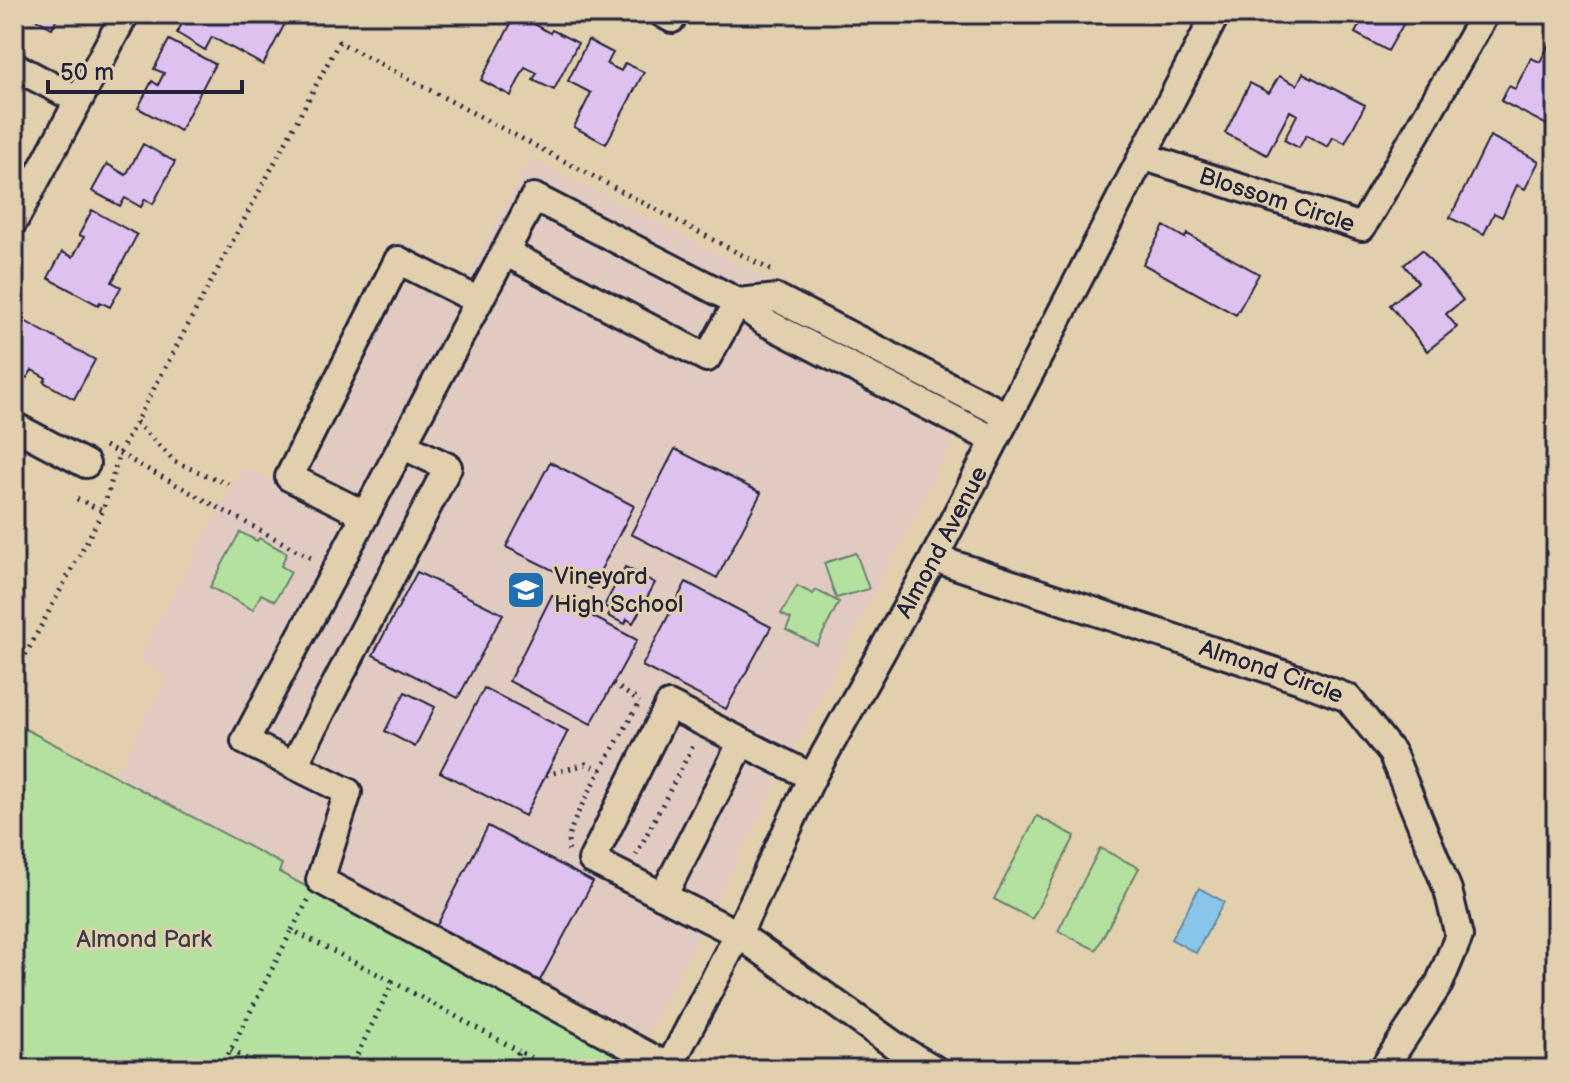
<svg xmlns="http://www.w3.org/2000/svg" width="1570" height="1083" viewBox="0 0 1570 1083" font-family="'Balsamiq Sans',sans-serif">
<rect width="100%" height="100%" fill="#e2cfad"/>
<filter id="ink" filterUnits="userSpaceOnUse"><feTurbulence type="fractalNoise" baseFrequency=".0125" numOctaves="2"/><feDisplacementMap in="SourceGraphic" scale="16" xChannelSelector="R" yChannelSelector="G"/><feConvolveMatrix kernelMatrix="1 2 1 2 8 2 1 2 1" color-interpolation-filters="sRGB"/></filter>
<g filter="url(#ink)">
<path fill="#e1cbc1" d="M531,158l450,229 -343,666 -125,-56 -235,-125 3,-8 -166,-88 52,-100 -29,-15 104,-195 30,14 126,-240 69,38z"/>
<path fill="#b4e1a0" stroke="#6b826e" stroke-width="2" d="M240,532l17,9 2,-3 28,15 -6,13 10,6 -16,29 -14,-7 -8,16 -43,-23z
M856,553l13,36 -33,9 -12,-35z
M797,586l16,8 3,-4 23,12 -22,43 -31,-15 5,-11 -10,-5z
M14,723l268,141 -3,8 233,125 126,56 -8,16h-616z
M1037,816l38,20 -43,83 -38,-20z
M1100,848l39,20 -43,82 -38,-19z"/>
<path fill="#89c5e9" stroke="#6084a3" stroke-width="2" d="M1199,888l25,14 -28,51 -25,-14z"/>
<path fill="#dec1ef" stroke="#22223b" stroke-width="2" d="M27,14h32l-7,14z
M187,14h21l7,4 2,-4h73l-27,51 -51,-28 -7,13 -28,-17z
M516,14l34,19 2,-3 26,13 -24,47 -21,-10 4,-7 -12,-6 -14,29 -30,-16z
M1352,14h57l-21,37 -33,-18 7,-13z
M1556,31v78l-9,16 -46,-24 8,-15 6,3 16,-31 9,4z
M169,40l46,24 -35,67 -42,-23 14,-27 6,4 6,-12 -10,-4z
M588,40l25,13 -6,11 14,7 4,-8 19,9 -38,72 -32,-17 17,-34 -23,-12z
M1303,73l62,32 -20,38 -12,-6 -5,10 -22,-12 -7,13 -15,-8 13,-25 -7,-4 -23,44 -42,-22 25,-50 19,10 10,-17 18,9z
M1490,136l49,25 -14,28 -8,-4 -15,32 -8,-4 -10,21 -34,-16z
M143,144l32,18 -22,42 -8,-5 -4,8 -16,-9 -5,8 -28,-15 15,-27 19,11z
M92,210l45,25 -25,47 9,5 -11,20 -10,-5 -2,3 -50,-27 14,-26 11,5 11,-20 -5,-2z
M1164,226l21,12 2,-4 72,40 -23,41 -93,-51z
M1422,250l41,50 -17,14 11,13 -30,24 -37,-46 28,-23 -14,-17z
M21,319l74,41 -21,39 -30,-17 2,-4 -14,-8 -5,8 -13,-8v-39z
M675,449l86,44 -44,85 -86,-44z
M550,462l84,44 -43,83 -85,-42z
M625,567l30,16 -22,40 -6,-4 -2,5 -17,-8 3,-6 -7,-4z
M417,572l86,42 -45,84 -85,-43z
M686,582l85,45 -45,82 -84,-43z
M552,595l85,45 -46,84 -82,-43z
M484,688l84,43 -43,85 -85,-44z
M405,692l30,15 -20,40 -30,-16z
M488,826l105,56 -55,102 -104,-53z"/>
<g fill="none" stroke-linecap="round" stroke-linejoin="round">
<defs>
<g id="minor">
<path d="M663,14l9,5"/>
<path d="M14,66l64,34"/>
<path id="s1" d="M1142,156l220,71 123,-213"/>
<path d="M14,221l111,-207"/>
<path d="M505,252l-260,489 103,51 -28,88 349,187"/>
<path d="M14,426l72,38"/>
<path d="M994,440l-229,-118 -27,-20 -31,56 -202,-106 29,-55 204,105 39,-4 230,118"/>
<path d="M365,515l-76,-38 109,-217 81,41"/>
<path id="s2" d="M934,558l367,122 47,18 44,55 56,137 11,46 -20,48 -56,85"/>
<path d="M294,765l154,-298 -46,-22"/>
<path d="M812,777l-143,-72 -77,155 146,74 162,115 34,20"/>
<path d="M663,896l79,-154"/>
<path id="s3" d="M668,1069l70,-135 74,-157 122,-219 282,-544"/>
</g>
</defs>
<use href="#minor" stroke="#22223b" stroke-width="32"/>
<path stroke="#22223b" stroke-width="5" stroke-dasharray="2 6" stroke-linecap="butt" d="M136,422l39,40 53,22
M105,446l206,112
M77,499l26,12
M14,676l89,-165 16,-57 220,-412 435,230
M613,684l27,18
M601,770l37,-65
M546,775l40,-11 15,6c-9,19 -38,61 -32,81
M636,855l57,-109
M308,900l-16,30 101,52
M231,1050l33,19
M221,1069l71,-139
M350,1069l43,-87 126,69
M510,1069l9,-18 32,18"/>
<use href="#minor" stroke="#e2cfad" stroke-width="26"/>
</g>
</g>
<defs>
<symbol id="school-square" viewBox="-11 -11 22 22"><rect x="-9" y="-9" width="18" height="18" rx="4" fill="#1f6fb2" stroke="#e2cfad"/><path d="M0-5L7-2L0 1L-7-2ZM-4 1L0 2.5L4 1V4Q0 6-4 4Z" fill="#fff"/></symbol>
</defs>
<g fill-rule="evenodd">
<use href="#school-square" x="504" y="568" width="44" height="44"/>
</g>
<g text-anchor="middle" stroke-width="6" stroke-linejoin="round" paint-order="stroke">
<g font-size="24" fill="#22223b" stroke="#e2cfad">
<text dy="8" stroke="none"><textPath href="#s1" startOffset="142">Blossom Circle</textPath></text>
<text dy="8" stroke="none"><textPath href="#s3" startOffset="594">Almond Avenue</textPath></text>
<text dy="8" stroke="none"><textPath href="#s2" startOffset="356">Almond Circle</textPath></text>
</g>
<g font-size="24" fill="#22223b" stroke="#e2cfad" text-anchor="start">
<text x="554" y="584">Vineyard<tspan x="554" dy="28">High School</tspan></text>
</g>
<g font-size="24" fill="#383f4a" stroke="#e2cfad">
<text x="144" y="947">Almond Park</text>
</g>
</g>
<rect width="1570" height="1083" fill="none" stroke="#e2cfad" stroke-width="48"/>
<rect x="24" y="24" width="1522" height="1035" fill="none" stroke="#22223b" stroke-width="3" filter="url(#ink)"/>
<path d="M48 80v12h194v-12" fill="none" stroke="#22223b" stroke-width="4"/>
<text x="60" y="80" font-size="24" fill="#22223b" stroke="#e2cfad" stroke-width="6" paint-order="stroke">50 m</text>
</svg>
